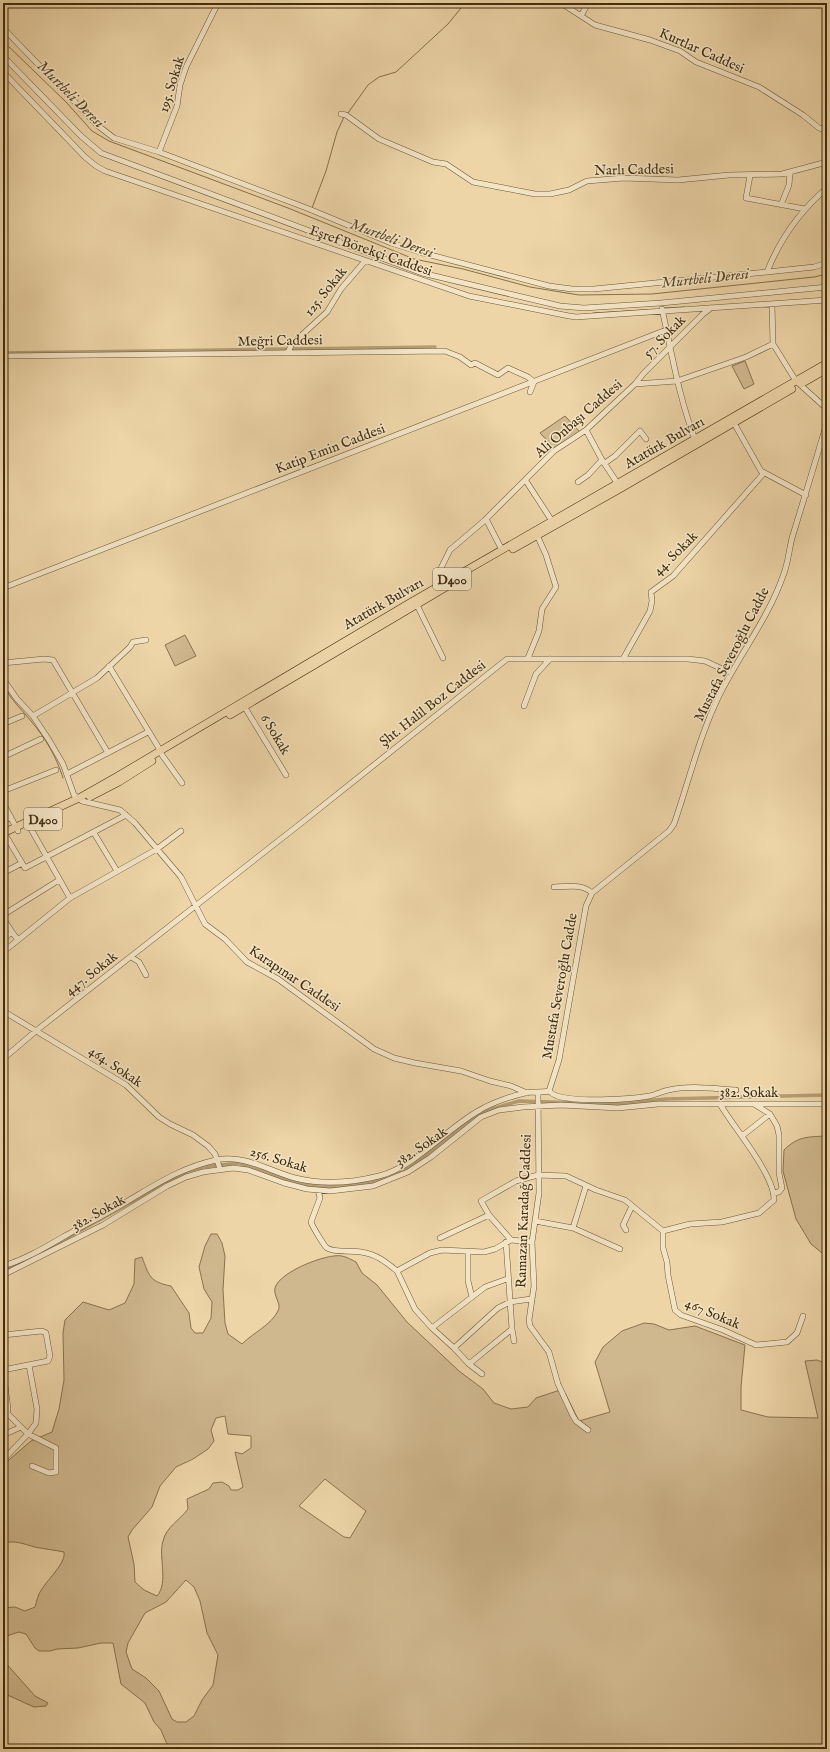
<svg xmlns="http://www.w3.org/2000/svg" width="830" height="1752" viewBox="0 0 830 1752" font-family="'IM FELL English',serif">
<rect width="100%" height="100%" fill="#edd5a8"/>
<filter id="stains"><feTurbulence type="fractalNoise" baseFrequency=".005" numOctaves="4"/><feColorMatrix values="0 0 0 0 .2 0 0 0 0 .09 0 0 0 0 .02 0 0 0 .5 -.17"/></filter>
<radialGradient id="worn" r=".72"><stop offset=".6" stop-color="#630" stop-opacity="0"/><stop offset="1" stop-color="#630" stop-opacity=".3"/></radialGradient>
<path fill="#d0b88e" stroke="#89724e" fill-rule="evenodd" d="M745,361l9,23 -10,5 -12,-23z
M565,416l15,16 -26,16 -14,-15z
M185,635l11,21 -21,10 -10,-21z
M827,1136v121l-16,-13 -15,-25 -13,-48 1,-21c14,-14 24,-13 43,-14z
M211,1234h6l5,9 3,13 -2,34 2,33 3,11 14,10c11,-11 29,-19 36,-33 4,-7 -5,-15 -3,-23 4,-16 52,-35 67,-32 5,1 10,4 14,6l6,11 15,12 30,37 52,49 24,18 11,14 17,6 17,-2 8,-9 24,-8 5,3 14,28 31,-9 -15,-50 8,-15 19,-16 22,-8 10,1 15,6 26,-4 50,19 -4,42v23l27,7 50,1 -13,-57 12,-1 10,4v385h-656l-5,-7 -5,-12 -7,-8 -9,-19 -24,-19 -8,-41h-12l-23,5 -21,1 -7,2h-11l-4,-3 -9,-14 -7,-2 -16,5v-29l12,-1 10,4 10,-4c2,-7 3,-13 7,-18 6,-10 24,-26 22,-37 -9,-2 -20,-3 -29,-5 -12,-3 -19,-7 -32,-4v-78l28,-24 21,-9 7,-23 5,-29 -1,-47 2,-13 18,-18 26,8 16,-7 9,-19 1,-25 7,-2c7,19 8,25 29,29l18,27 2,15 4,5h8l8,-15 1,-16 -8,-13 -5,-22 6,-21zM225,1416l3,18 23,2v12l-9,6 -7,-2 8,35 -5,3h-7l-2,-4 -7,-4 -9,1 -4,6 -22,10 1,10c-8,11 -22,18 -25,32 -5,16 6,41 -6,55l-13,-6 -9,-8 -1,-18 -6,-27 4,-7 20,-23 8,-21 16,-19 17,-8 15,-10 6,-8 -3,-11 5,-12zM325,1479l41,32 -16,27 -6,-1 -45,-31zM186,1580l8,7 6,14 7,32 11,22 -5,30 -11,15 -8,16 -8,6h-9l-5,-3 -13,-28 -13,-13 -14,-9 -6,-17 2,-9 17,-30 21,-11z
M3,1660l32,36 13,7 -2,3 -12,1 -31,-14z"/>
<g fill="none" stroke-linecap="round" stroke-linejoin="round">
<path stroke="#86704a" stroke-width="1" d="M3,41l63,61 26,29 17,10 179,67 126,51 49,10 67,18 49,8 73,-1 162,-17 13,-3
M348,113l20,-28 11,-8 17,-5 52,-48 17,-21
M312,208l14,-37 11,-39 7,-15
M665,308l19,-1
M593,313l67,-4
M6,690c7,12 17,21 25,31 15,18 25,35 32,57"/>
<path stroke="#b39c73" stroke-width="3.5" d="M3,353l432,-6
M43,1251l132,-73 13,-7 15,-4 35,-4 63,21 27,3 32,-3 28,-6 28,-15 66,-51 37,-11 96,3 51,-5 161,-4
M3,1271l23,-12"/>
<defs>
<path id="minor" d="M561,3l34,22 55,15 30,11 16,11 63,25 44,28 16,13 8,2
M581,16l7,-13
M3,28l94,97 17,13 45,14 150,57 82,34 32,10 126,33 23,3h22l173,-17 47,-5 13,-4
M3,56l78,80 20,17 321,120 138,33 24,2 77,-5 166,-16
M3,72l82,85 11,9 9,5 364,125 100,20 7,1 251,-17
M341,114l5,1 33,24 54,23 13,2 27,18 62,12h15l19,-4 18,-9 37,-3 54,2 51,-5 53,-1 45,-12
M159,152l18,-46 3,-21 6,-18 32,-64
M750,176l-4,22 59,11
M781,205l8,-20 1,-13
M767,272c13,-33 33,-61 60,-84
M662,309c10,45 17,90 34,133
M773,344l23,37 31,28
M288,352l4,-8 35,-32 14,-23 24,-28
M3,356l442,-5 15,6 11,8 4,-2 23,12 10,-7 20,9 6,5 -4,10
M635,384l8,-10 60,-60 8,-6
M734,423l27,48 45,24
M586,430l16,30 16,24
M605,463l10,-7 25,-25 6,8
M526,481l26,40
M578,482l10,-7 14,-15
M486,519l16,31
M3,588l663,-258
M440,589l-3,-7 1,-8 12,-24 34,-29 70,-70 32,-21 49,-46 42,-3 69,-24 27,-13 -1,-40
M417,605l26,53
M528,658l11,-27 3,-22 14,-22 -10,-32 -9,-20
M623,659l27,-48 2,-10 -1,-9 22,-16 91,-103
M3,663l41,-4 9,1 55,93
M109,666l51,84
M3,679l14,20 16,17 16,24 14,24 11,31 8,6 38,9 15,13 46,54 24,47 20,15 22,23 31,17 96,70 20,9 21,5 46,8 29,10 21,5 16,7
M3,690h1
M244,706l42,69
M524,706l12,-32 14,-15
M33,716l64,-38 33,-31 3,-5 13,-2
M3,724l19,-8
M162,755l20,28
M3,757l38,-18
M67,774l81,-42
M3,791l53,-21
M3,803l15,28
M3,821l8,-4
M27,822l43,76
M94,833l23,38
M6,836l16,27
M3,873l19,-10 3,5 101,-53
M554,887c13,0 28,-4 38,6
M3,915l56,-35
M3,918l9,14
M3,939l9,-7 6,8 52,-42 87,-49 24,-18
M3,952l15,-12
M131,957l8,5 7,13
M3,1011l123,74 33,32 11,7 23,11 15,11 7,8 5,15
M3,1059l34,-29 263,-206 207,-165h181l17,2 26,12
M549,1091l10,-31 27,-154 6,-13 77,-62 5,-7c15,-43 25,-87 45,-128 20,-41 49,-77 64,-120 5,-12 6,-26 9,-38 12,-39 24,-78 35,-116
M549,1091c2,2 5,4 8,5 20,6 70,4 92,0 7,-1 13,-5 20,-6 20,-5 47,-1 67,0
M538,1093l1,100 -7,49 2,44 -5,34 1,6 19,26 9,32 15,32 3,5 12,9
M754,1104l16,10 7,12 2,9v38l3,15 -3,4 -5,1
M742,1136l28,-22
M318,1190l2,8 -9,24c1,4 14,25 16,26 7,5 26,2 34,4 15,2 25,10 36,19l33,-18 12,-3 42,2 11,-3 16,-9 21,2
M535,1221l38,7 47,21
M573,1228l13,-42
M626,1230l-3,-5 9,-19
M663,1231l27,-7 32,-2 37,-9 15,-13c1,-25 -41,-73 -54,-96
M440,1238l49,-23
M511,1240l-22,-25 -8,-14 35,-20 22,-6 28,1 30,14 29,10 38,31v17l4,14 1,13 7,35 6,5 42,15 33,15 31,-3 10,-9 6,-17
M468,1252v29l4,16
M3,1266c21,-6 41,-18 60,-29 21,-12 43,-23 63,-35 31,-18 54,-34 90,-42 28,-6 53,11 79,18 28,7 56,5 84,-2 36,-9 68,-48 101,-66 11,-7 32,-14 45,-17 7,-2 16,0 24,-2
M397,1271l18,38 17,19 22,20
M3,1275l100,-50 64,-39 19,-9 17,-5 30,-4 15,2 36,13 23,6 23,2 43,-5 35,-14 23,-15 50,-40 18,-7 24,-3 38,-2 57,3 40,-4h169
M432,1328l53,-41 22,-8
M512,1329l2,12
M3,1335l39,-4 4,2 4,23 -2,5 -45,9
M469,1364l43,-35 -6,-87
M3,1369l5,40 -1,4
M482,1374l-13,-10 -15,-16 44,-40 12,-6 21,-3
M3,1409l25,25 28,14v24l-7,1 -17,-7
M3,1435l18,-8
M3,1460l25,-26 8,-11 1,-14 -8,-44"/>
<path id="major" d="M801,384l26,-15
M513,549l105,-59 174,-101
M230,715l218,-129
M90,797l29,-15 33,-21
M3,833l76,-35 37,-21 297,-176 414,-238"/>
</defs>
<use href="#minor" stroke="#6d5734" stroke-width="6"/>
<use href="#major" stroke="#422d0d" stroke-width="8"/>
<use href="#minor" stroke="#f3e4c6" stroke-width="5"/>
<use href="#major" stroke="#edd5a8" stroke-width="7"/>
</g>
<g text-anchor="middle" stroke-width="3" stroke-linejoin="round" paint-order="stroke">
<g fill="#f3e4c6" stroke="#776444" stroke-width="1">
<rect x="433" y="568" width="38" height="22" rx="3"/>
<rect x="24" y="808" width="38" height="22" rx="3"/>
</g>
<g font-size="13" font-weight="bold" fill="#422d0d">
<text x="452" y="584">D400</text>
<text x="43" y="824">D400</text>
</g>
<g font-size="14" fill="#422d0d" stroke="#f3e4c6">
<text transform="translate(702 50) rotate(24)" y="5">Kurtlar Caddesi</text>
<text transform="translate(171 84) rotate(-73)" y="5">195. Sokak</text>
<text transform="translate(634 169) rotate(-1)" y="5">Narlı Caddesi</text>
<text transform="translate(371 250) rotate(19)" y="5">Eşref Börekçi Caddesi</text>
<text transform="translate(325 291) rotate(-51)" y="5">125. Sokak</text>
<text transform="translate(664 336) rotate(-45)" y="5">57. Sokak</text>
<text transform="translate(280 340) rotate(-1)" y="5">Meğri Caddesi</text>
<text transform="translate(578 418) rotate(-41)" y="5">Ali Onbaşı Caddesi</text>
<text transform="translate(664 442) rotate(-30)" y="5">Atatürk Bulvarı</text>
<text transform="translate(330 448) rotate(-21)" y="5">Katip Emin Caddesi</text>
<text transform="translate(675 553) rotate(-45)" y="5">44. Sokak</text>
<text transform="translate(383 603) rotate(-30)" y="5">Atatürk Bulvarı</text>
<text transform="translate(731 654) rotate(-63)" y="5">Mustafa Severoğlu Cadde</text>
<text transform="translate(432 703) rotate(-38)" y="5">Şht. Halil Boz Caddesi</text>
<text transform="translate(276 734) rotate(59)" y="5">6 Sokak</text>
<text transform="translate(91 973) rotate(-38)" y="5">447. Sokak</text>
<text transform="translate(295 978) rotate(34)" y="5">Karapınar Caddesi</text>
<text transform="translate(559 986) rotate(-80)" y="5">Mustafa Severoğlu Cadde</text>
<text transform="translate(116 1066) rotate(34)" y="5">464. Sokak</text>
<text x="749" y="1097">382. Sokak</text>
<text transform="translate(421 1146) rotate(-34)" y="5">382. Sokak</text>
<text transform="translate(279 1159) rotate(17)" y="5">256. Sokak</text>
<text transform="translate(523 1211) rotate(-88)" y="5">Ramazan Karadağ Caddesi</text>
<text transform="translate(98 1212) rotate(-29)" y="5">382. Sokak</text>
<text transform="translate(713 1313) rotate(23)" y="5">467 Sokak</text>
</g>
<g font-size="15" font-style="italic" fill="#5e4926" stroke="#f3e4c6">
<text transform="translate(71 94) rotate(45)" y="5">Murtbeli Deresi</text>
<text transform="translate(392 238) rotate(20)" y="5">Murtbeli Deresi</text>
<text transform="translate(705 278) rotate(-6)" y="5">Murtbeli Deresi</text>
</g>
</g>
<rect width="830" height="1752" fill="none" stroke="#edd5a8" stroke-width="16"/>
<rect x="4" y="4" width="822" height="1744" fill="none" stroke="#422d0d" stroke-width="2"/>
<rect x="8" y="8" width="814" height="1736" fill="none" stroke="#422d0d"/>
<rect width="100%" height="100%" filter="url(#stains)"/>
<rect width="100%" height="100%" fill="url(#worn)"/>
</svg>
